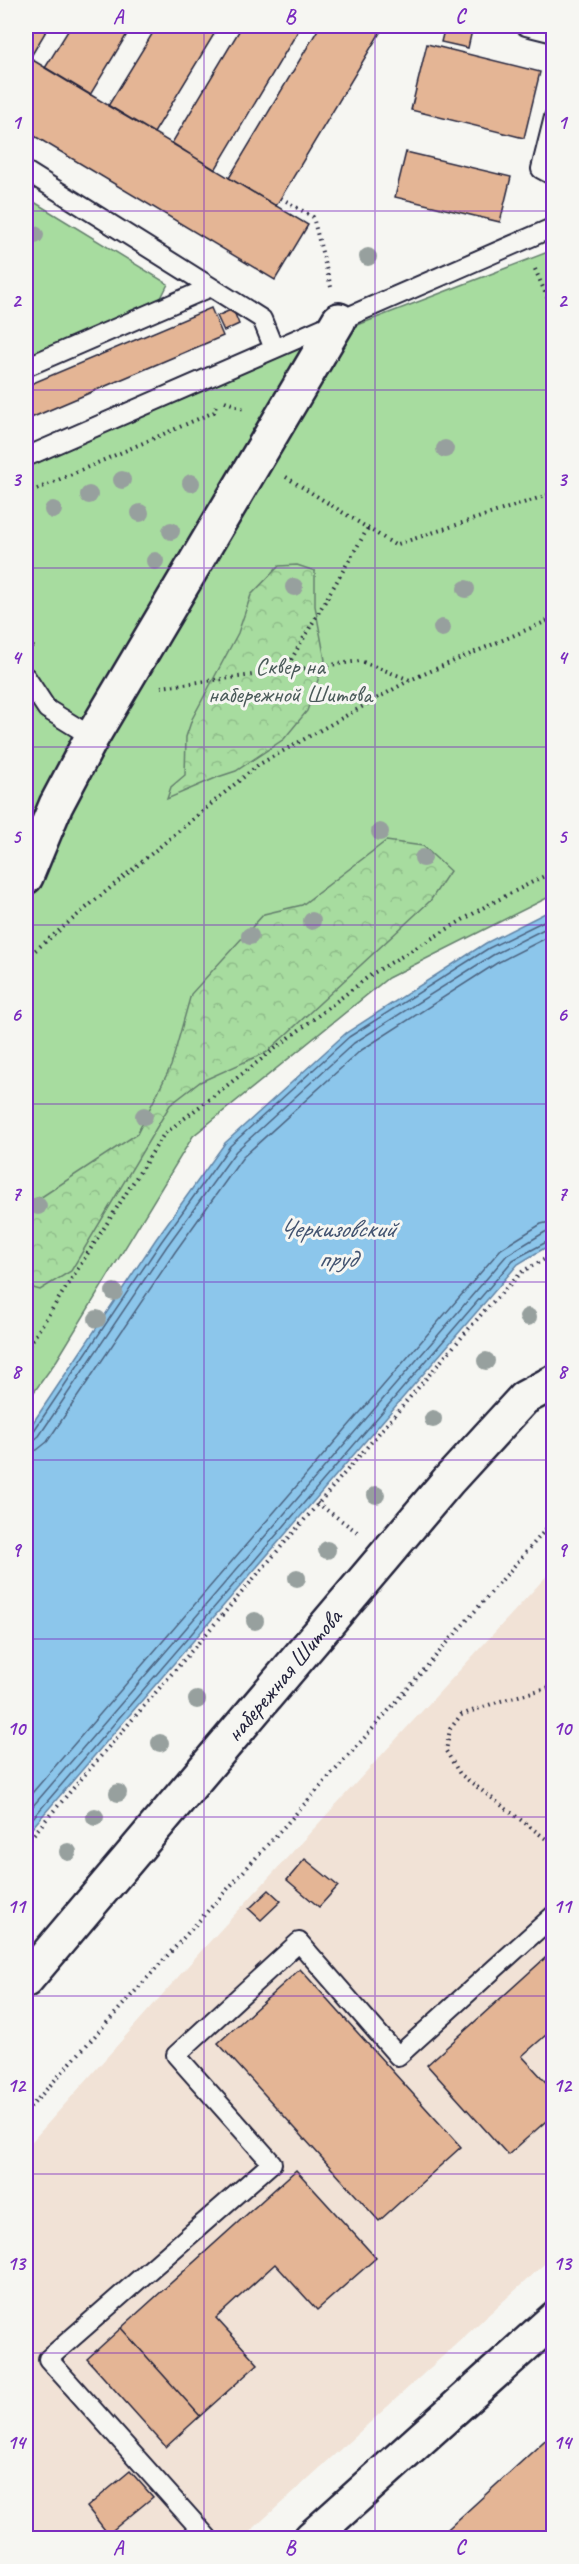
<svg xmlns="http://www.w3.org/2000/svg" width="579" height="2564" viewBox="0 0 579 2564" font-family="Caveat,sans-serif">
<defs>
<pattern id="forest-crowns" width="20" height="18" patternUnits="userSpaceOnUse" patternTransform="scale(1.5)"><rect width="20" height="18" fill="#a7dc9f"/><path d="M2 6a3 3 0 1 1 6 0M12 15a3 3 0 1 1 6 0" fill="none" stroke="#8fbc8a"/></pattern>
</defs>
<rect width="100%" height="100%" fill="#f6f6f2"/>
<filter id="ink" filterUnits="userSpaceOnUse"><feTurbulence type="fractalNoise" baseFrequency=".0167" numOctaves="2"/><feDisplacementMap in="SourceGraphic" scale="12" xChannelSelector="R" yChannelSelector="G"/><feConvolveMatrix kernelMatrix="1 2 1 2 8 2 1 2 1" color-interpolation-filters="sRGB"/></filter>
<g filter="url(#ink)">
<path fill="#f1e2d6" d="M553,1569v687l-310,282h-217v-390l176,-198z"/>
<path fill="#a7dc9f" stroke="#647f6d" stroke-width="1.5" d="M26,197l142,87 -10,20 -132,56z
M553,250v645l-165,83 -195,158 -136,224 -31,43v-937l290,-125z"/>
<path fill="url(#forest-crowns)" stroke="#647f6d" stroke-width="1.5" d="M297,565l18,6v35l10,54 -18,51 -23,28 -48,32 -18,6 -51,22 4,-12 14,-12 1,-38 6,-18 46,-86 13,-38 28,-29z
M386,841l37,5 27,25 -20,30 -163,151 -67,30 -30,23 -99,166 -31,19 -14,-4v-84l17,-6 94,-62 34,-68 20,-72 73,-80 38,-9z"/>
<path fill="#8cc6eb" stroke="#6284a5" stroke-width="1.5" d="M553,909v334l-35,21 -492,571v-402l130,-194 69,-96 121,-110 140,-90z"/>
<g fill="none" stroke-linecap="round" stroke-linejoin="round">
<path stroke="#4c6481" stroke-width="1.5" d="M26,1435l7,-3 128,-190 69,-96 119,-109 140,-89 65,-32
M26,1443l7,-2 6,-5 128,-190 69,-95 118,-108 139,-88 61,-31
M26,1452l11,-2 10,-8 128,-190 68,-95 117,-106 137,-88 57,-29
M26,1800l475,-551 40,-25 13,-3
M26,1814l481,-559 38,-23 9,-2
M26,1826l487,-566 41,-22"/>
</g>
<path fill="#e4b595" stroke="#22223b" stroke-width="1.5" d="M26,26h23l-19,32 -4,-2z
M71,26h61l-42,69 -45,-27z
M157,26h62l-65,107 -46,-27z
M242,26h59l-86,144 -43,-27z
M320,26h64l-108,180 -47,-28z
M445,26h28l-5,22 -27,-6z
M427,44l113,28 -16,66 -113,-28z
M26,56l282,169 -33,55 -249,-149z
M406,152l105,25 -11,45 -105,-25z
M211,308l12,28 -197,84v-34z
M233,309l6,15 -15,7 -7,-15z
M305,1859l33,27 -19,21 -32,-27z
M269,1890l12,11 -20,19 -12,-11z
M554,1950v78l-32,28 32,35v23l-46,41 -81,-90z
M300,1969l161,178 -82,74 -161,-178z
M296,2170l80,88 -59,52 -42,-46 -59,54 42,46 -58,52 -79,-88z
M121,2328l79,88 -34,31 -79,-88z
M554,2432v93l-16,13h-100z
M130,2471l23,26 -45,37 -21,-27z"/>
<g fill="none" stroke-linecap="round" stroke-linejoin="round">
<defs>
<path id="lane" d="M526,26l28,7
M554,117l-13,52 13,7
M26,171l236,148 12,30
M26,367l185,-80
M26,457l528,-230
M26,677l21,32 45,28
M208,2538l-160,-179 224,-196 -96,-108 123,-113 99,114 156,-141"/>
<g id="street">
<path d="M26,877l30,-72 36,-68 247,-417"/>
<path id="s1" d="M26,1980l422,-499 76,-83 30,-16"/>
<path d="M311,2538l243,-219"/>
</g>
</defs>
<use href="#lane" stroke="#22223b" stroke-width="22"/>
<use href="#street" stroke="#22223b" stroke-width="38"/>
<path stroke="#22223b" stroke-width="4" stroke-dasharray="1.5 4.5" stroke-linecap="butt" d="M281,198l32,19 18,70
M535,269l19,44
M225,401l21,9
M286,477l109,68 159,-52
M26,494l188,-82 2,-7
M26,636l9,14
M285,670l83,-142
M161,687l199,-26 50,19
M26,958l232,-193 152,-85 144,-62
M26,1350l138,-216 208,-160 114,-68 68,-35
M317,1503l43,31
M554,1686l-57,16 -36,13 -11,14 -4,22 14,23 94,71
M26,1843l459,-533 38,-39 31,-17
M26,2112l350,-387 178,-205"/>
<use href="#lane" stroke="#f6f6f2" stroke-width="18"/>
<use href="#street" stroke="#f6f6f2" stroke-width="33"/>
</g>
<g fill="#97a09e">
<circle cx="35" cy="235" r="9"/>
<circle cx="368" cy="257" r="9"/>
<circle cx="445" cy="449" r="9"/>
<circle cx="122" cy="480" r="9"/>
<circle cx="191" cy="483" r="9"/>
<circle cx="89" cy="495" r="9"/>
<circle cx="53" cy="510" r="9"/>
<circle cx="140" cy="513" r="9"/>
<circle cx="171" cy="531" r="9"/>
<circle cx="155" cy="561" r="9"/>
<circle cx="294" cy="587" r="9"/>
<circle cx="466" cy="589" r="9"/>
<circle cx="442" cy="628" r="9"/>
<circle cx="380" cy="832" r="9"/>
<circle cx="423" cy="858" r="9"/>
<circle cx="312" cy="921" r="9"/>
<circle cx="250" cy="936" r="9"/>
<circle cx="144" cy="1116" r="9"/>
<circle cx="38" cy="1206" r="9"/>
<circle cx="114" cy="1292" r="9"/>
<circle cx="528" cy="1317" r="9"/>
<circle cx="97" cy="1319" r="9"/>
<circle cx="486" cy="1361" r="9"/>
<circle cx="433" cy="1419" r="9"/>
<circle cx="376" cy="1495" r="9"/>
<circle cx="327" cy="1550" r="9"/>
<circle cx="297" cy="1578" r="9"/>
<circle cx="255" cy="1621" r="9"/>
<circle cx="197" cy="1700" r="9"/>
<circle cx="160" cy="1743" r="9"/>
<circle cx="118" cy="1793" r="9"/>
<circle cx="95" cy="1817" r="9"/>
<circle cx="68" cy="1852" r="9"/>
</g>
</g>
<path fill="none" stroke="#7b2cbf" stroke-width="1.5" stroke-opacity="0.55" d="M204,26v2512M375,26v2512M26,211h528M26,390h528M26,568h528M26,747h528M26,925h528M26,1104h528M26,1282h528M26,1460h528M26,1639h528M26,1817h528M26,1996h528M26,2174h528M26,2353h528"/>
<g text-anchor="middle" stroke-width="6" stroke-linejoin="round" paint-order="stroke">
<g font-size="24" fill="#4a5a59" stroke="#f6f6f2">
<text x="290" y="674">Сквер на<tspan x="290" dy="28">набережной Шитова</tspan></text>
</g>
<g font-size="24" fill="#22223b" stroke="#f6f6f2">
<text dy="8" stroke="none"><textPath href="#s1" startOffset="399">набережная Шитова</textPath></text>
</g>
<g font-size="26" font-style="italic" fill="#425370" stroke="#f6f6f2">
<text x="337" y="1237">Черкизовский<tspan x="337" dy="30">пруд</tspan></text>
</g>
</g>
<rect width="579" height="2564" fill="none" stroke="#f6f6f2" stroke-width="66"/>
<rect x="33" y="33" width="513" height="2498" fill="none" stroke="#7b2cbf" stroke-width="2"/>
<g font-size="20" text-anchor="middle" font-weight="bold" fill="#7b2cbf">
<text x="118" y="23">A</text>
<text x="290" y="23">B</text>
<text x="460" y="23">C</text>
<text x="16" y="129">1</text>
<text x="562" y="129">1</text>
<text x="16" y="307">2</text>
<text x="562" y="307">2</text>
<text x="16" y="486">3</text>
<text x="562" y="486">3</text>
<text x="16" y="664">4</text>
<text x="562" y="664">4</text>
<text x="16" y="843">5</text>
<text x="562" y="843">5</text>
<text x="16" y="1021">6</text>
<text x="562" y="1021">6</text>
<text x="16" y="1200">7</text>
<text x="562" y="1200">7</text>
<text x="16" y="1378">8</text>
<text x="562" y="1378">8</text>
<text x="16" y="1556">9</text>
<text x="562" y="1556">9</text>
<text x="16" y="1735">10</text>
<text x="562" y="1735">10</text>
<text x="16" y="1913">11</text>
<text x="562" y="1913">11</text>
<text x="16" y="2092">12</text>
<text x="562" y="2092">12</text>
<text x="16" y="2270">13</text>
<text x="562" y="2270">13</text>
<text x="16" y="2449">14</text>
<text x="562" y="2449">14</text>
<text x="118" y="2554">A</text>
<text x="290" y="2554">B</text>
<text x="460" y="2554">C</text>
</g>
</svg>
